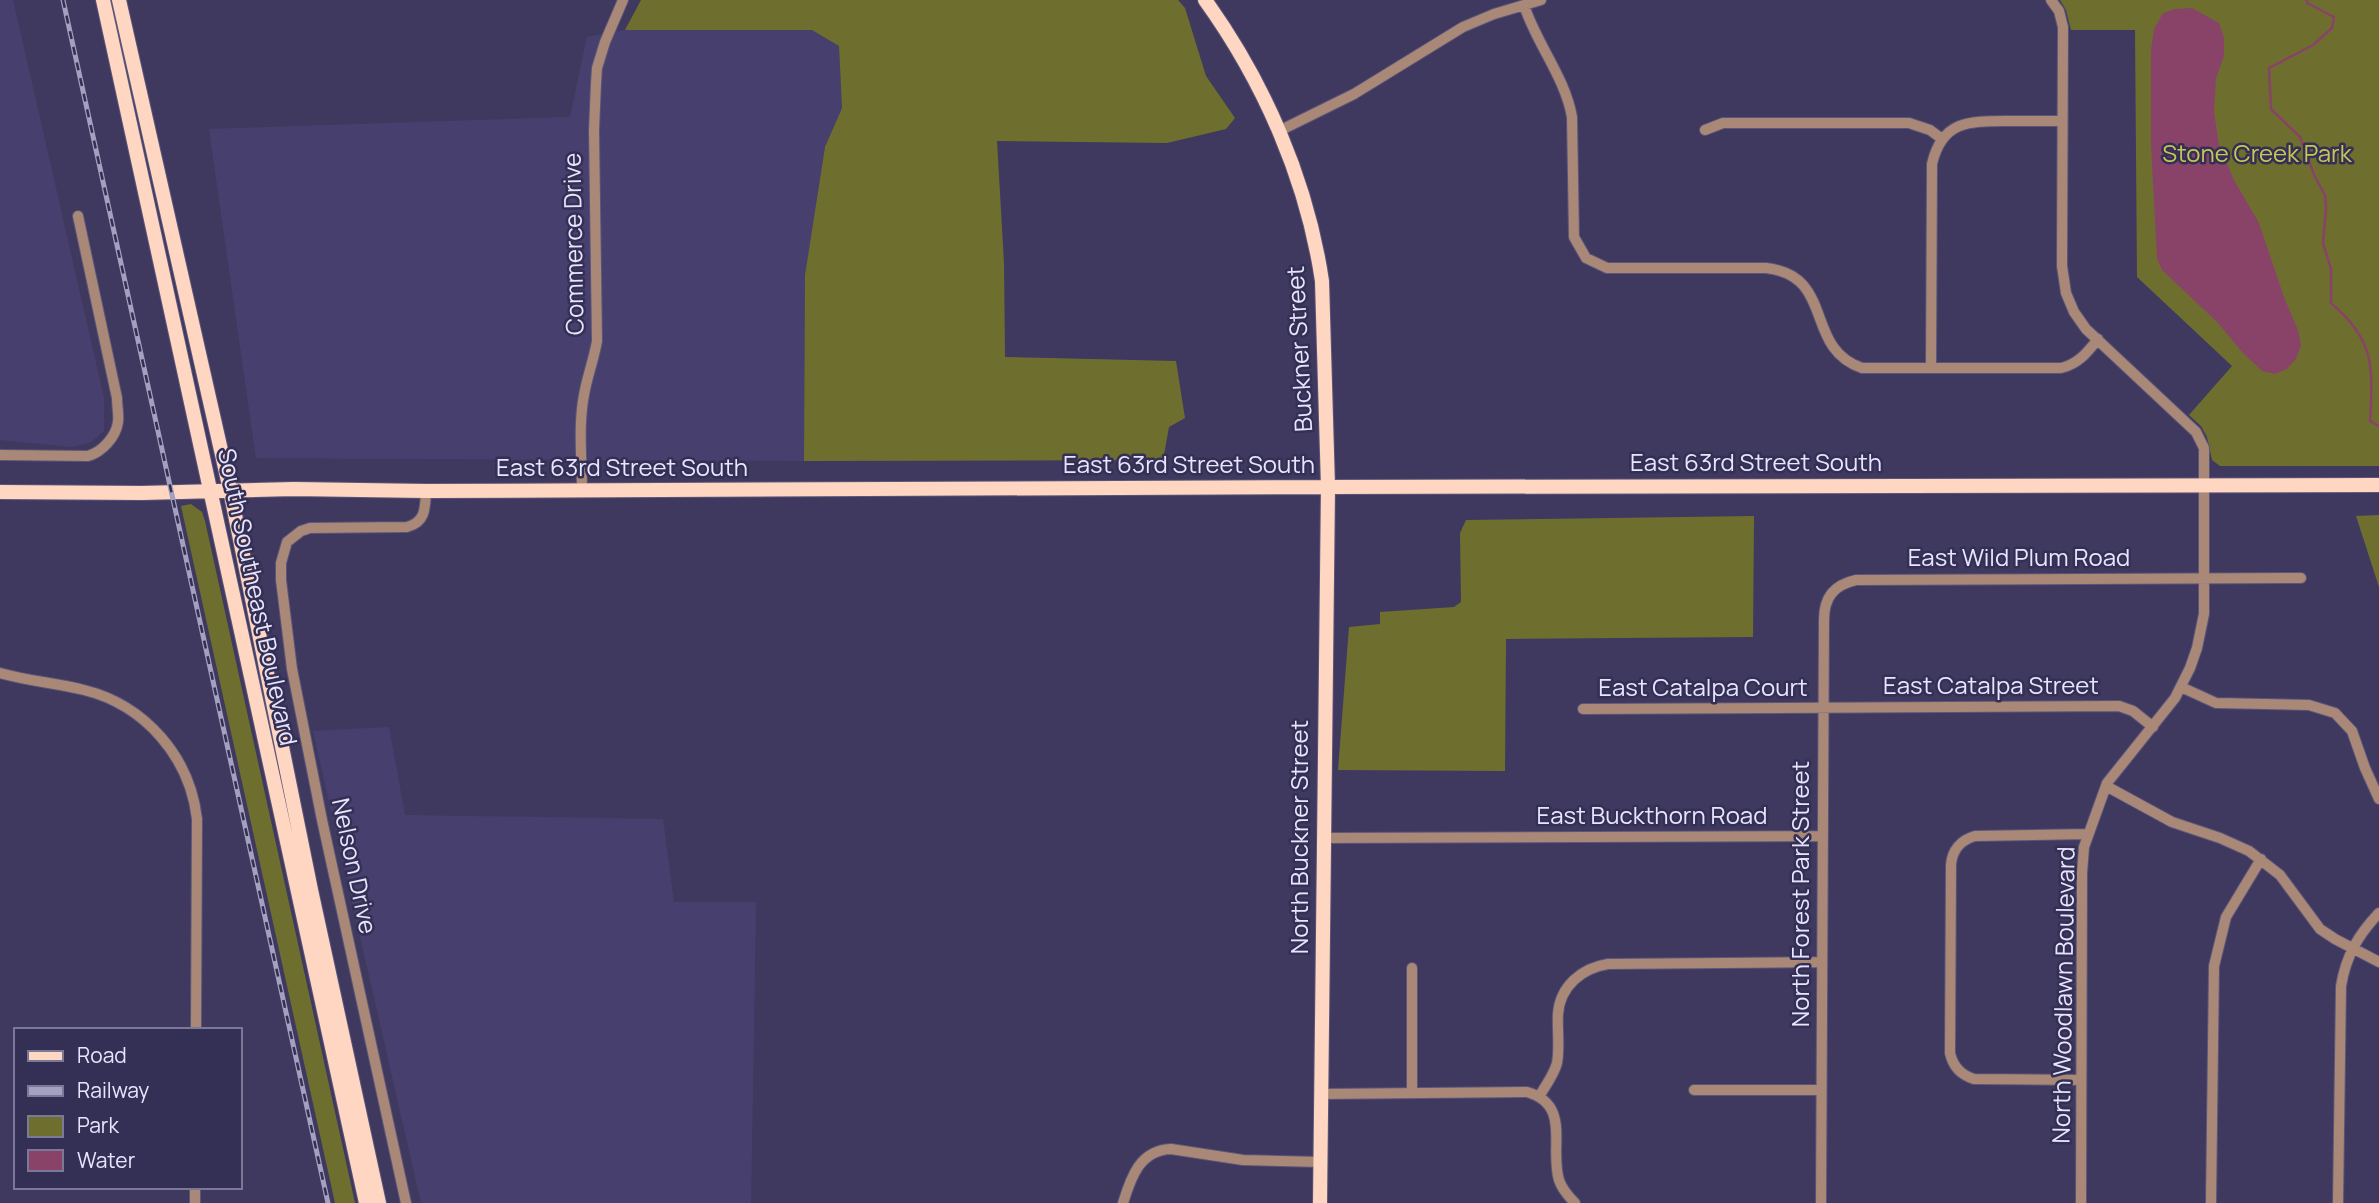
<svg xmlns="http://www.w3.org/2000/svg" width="2379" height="1203" viewBox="0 0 2379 1203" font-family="Manrope,sans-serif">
<rect width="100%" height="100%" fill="#3f3960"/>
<path fill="#47406e" d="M0,0h13l91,398v33l-13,11 -19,5 -72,-7z
M625,30h187l27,16 3,62 -17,39 -20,128 -1,186 -548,-3 -47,-329 361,-12 17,-80z
M389,727l16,88 258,4 11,83h82l-5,301h-330l-108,-472z"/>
<path fill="#6e6f2f" d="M641,0h537l7,8 21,68 29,42 -9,11 -59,14 -170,-2 7,122 1,94 171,4 9,57 -16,9 -6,33 -359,1 1,-186 20,-128 17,-39 -3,-62 -27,-16h-187z
M2060,0h319v466h-159l-8,-6 -5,-23 -6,-11 -12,-11 43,-49 -95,-89 -2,-247h-64l-5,-20z
M191,504l11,8 3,9 150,682h-20l-154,-697z
M2379,515v72l-23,-71z
M1754,516l-1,121 -247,2 -1,132 -167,-1 11,-143 31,-3v-12l74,-5 7,-5 -1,-69 6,-13z"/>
<path fill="#894368" d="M2192,8l27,15 5,14v19l-8,22 -2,34 5,33 15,35 25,43 26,77 13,30 3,15 -5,14 -9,10 -12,5 -13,-3 -19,-18 -26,-31 -55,-52 -5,-11 -6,-114v-95l3,-21 9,-16 12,-4z"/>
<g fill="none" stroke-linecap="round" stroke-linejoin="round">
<path stroke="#894368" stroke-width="2.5" d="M2307,0v3l27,14 -2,11 -19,17 -44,23 2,41 29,28 15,40 10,18 1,13 -3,35 8,26v34c44,37 42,64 39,118l9,5"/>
<defs>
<path id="minor" d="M2051,0l8,11 4,16 -1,239 4,27 8,19 12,17 110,103 8,16v166l-7,34 -7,20 -15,30 -68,85 -23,64 -2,26 -1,330
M1524,5c12,38 41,72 48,112l2,120 12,21 21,10h159c70,8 37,80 96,100h199c17,-4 26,-15 37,-29
M1705,130l18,-7h186l21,7 12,9
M1279,131l75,-37 109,-67 31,-13 47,-14
M1931,368l1,-204c10,-44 38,-43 76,-43 18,0 36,0 54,0
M0,455l88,1c14,-4 28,-19 30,-34 1,-7 -1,-16 -1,-24l-39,-182
M582,491c0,-32 -4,-65 2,-96 3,-18 10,-36 13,-54l-3,-211 2,-47 1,-15 8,-26 18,-42
M0,673c28,8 56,10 84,17 61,15 106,67 113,129l-1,211
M2181,687l35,16 93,2 26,8 17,18 13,37 14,31
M1583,709l536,-3 14,5 20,16
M2106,786l66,36 48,16 29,13 31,24 40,54 15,10 44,23
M1323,838l499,-2
M1412,968v125
M2081,1080l-107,-1c-13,-4 -21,-12 -24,-26l1,-188c1,-15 10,-25 24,-29l113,-2
M1694,1090h127
M1321,1094l206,-2c45,13 22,55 32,88 3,9 9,16 16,23
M1539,1097c6,-11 15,-22 18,-34 3,-16 0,-34 1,-49 2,-28 24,-46 50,-50l214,-2
M195,1203v-16
M406,1203l-84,-383 -30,-151 -11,-89v-17l6,-21 14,-11 9,-3 97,-1c19,-5 18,-19 19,-36
M1123,1203c8,-26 17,-53 48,-54l72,11 78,2
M1821,1203l3,-583c0,-23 10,-35 32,-40l445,-2
M2211,1203l3,-237 12,-49 35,-58
M2338,1203l3,-217c5,-30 17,-51 38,-73"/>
<path id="major" d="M103,0l263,1203
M119,0l111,490 81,400 68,313
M1205,0c59,82 102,180 117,281l6,206 -8,716
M0,492l142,1 152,-4 132,2 902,-4 1051,-2"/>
</defs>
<use href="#minor" stroke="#5a5579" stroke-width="12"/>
<use href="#major" stroke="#5a5579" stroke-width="16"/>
<use href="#minor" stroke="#a98877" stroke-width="10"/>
<use href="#major" stroke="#ffd6c1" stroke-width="14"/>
<defs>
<path id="rail" d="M63,0l265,1203"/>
</defs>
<use href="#rail" stroke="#a4a0bf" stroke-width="5"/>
<use href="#rail" stroke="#342f54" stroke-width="2.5" stroke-dasharray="8" stroke-linecap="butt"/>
</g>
<g text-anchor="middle" stroke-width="5" stroke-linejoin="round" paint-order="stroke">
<g font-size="24" fill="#c6c656" stroke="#342f54">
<text x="2257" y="162">Stone Creek Park</text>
</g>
<g font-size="24" fill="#e7e5fe" stroke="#342f54">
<text transform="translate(574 244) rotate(-91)" y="8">Commerce Drive</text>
<text transform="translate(1300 349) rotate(-93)" y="8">Buckner Street</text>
<text x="1756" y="471">East 63rd Street South</text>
<text x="1189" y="473">East 63rd Street South</text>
<text x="622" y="476">East 63rd Street South</text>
<text x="2019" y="566">East Wild Plum Road</text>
<text transform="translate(257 597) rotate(78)" y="8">South Southeast Boulevard</text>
<text x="1991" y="694">East Catalpa Street</text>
<text x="1703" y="696">East Catalpa Court</text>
<text x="1652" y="824">East Buckthorn Road</text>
<text transform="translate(1300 837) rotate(-90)" y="8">North Buckner Street</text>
<text transform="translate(354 866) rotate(78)" y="8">Nelson Drive</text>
<text transform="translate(1801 894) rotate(-90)" y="8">North Forest Park Street</text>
<text transform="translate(2064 995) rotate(-89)" y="8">North Woodlawn Boulevard</text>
</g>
</g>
<rect x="14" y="1028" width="228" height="161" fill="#342f54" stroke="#7c7898" stroke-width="2"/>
<rect x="28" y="1051" width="35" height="10" fill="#ffd6c1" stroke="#7c7898" stroke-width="2"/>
<text x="77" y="1063" font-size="21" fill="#e7e5fe">Road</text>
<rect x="28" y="1086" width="35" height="10" fill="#a4a0bf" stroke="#7c7898" stroke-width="2"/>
<text x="77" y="1098" font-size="21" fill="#e7e5fe">Railway</text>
<rect x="28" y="1116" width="35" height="21" fill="#6e6f2f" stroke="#7c7898" stroke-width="2"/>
<text x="77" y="1133" font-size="21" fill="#e7e5fe">Park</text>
<rect x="28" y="1150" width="35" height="21" fill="#894368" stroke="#7c7898" stroke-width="2"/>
<text x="77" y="1168" font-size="21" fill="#e7e5fe">Water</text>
</svg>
